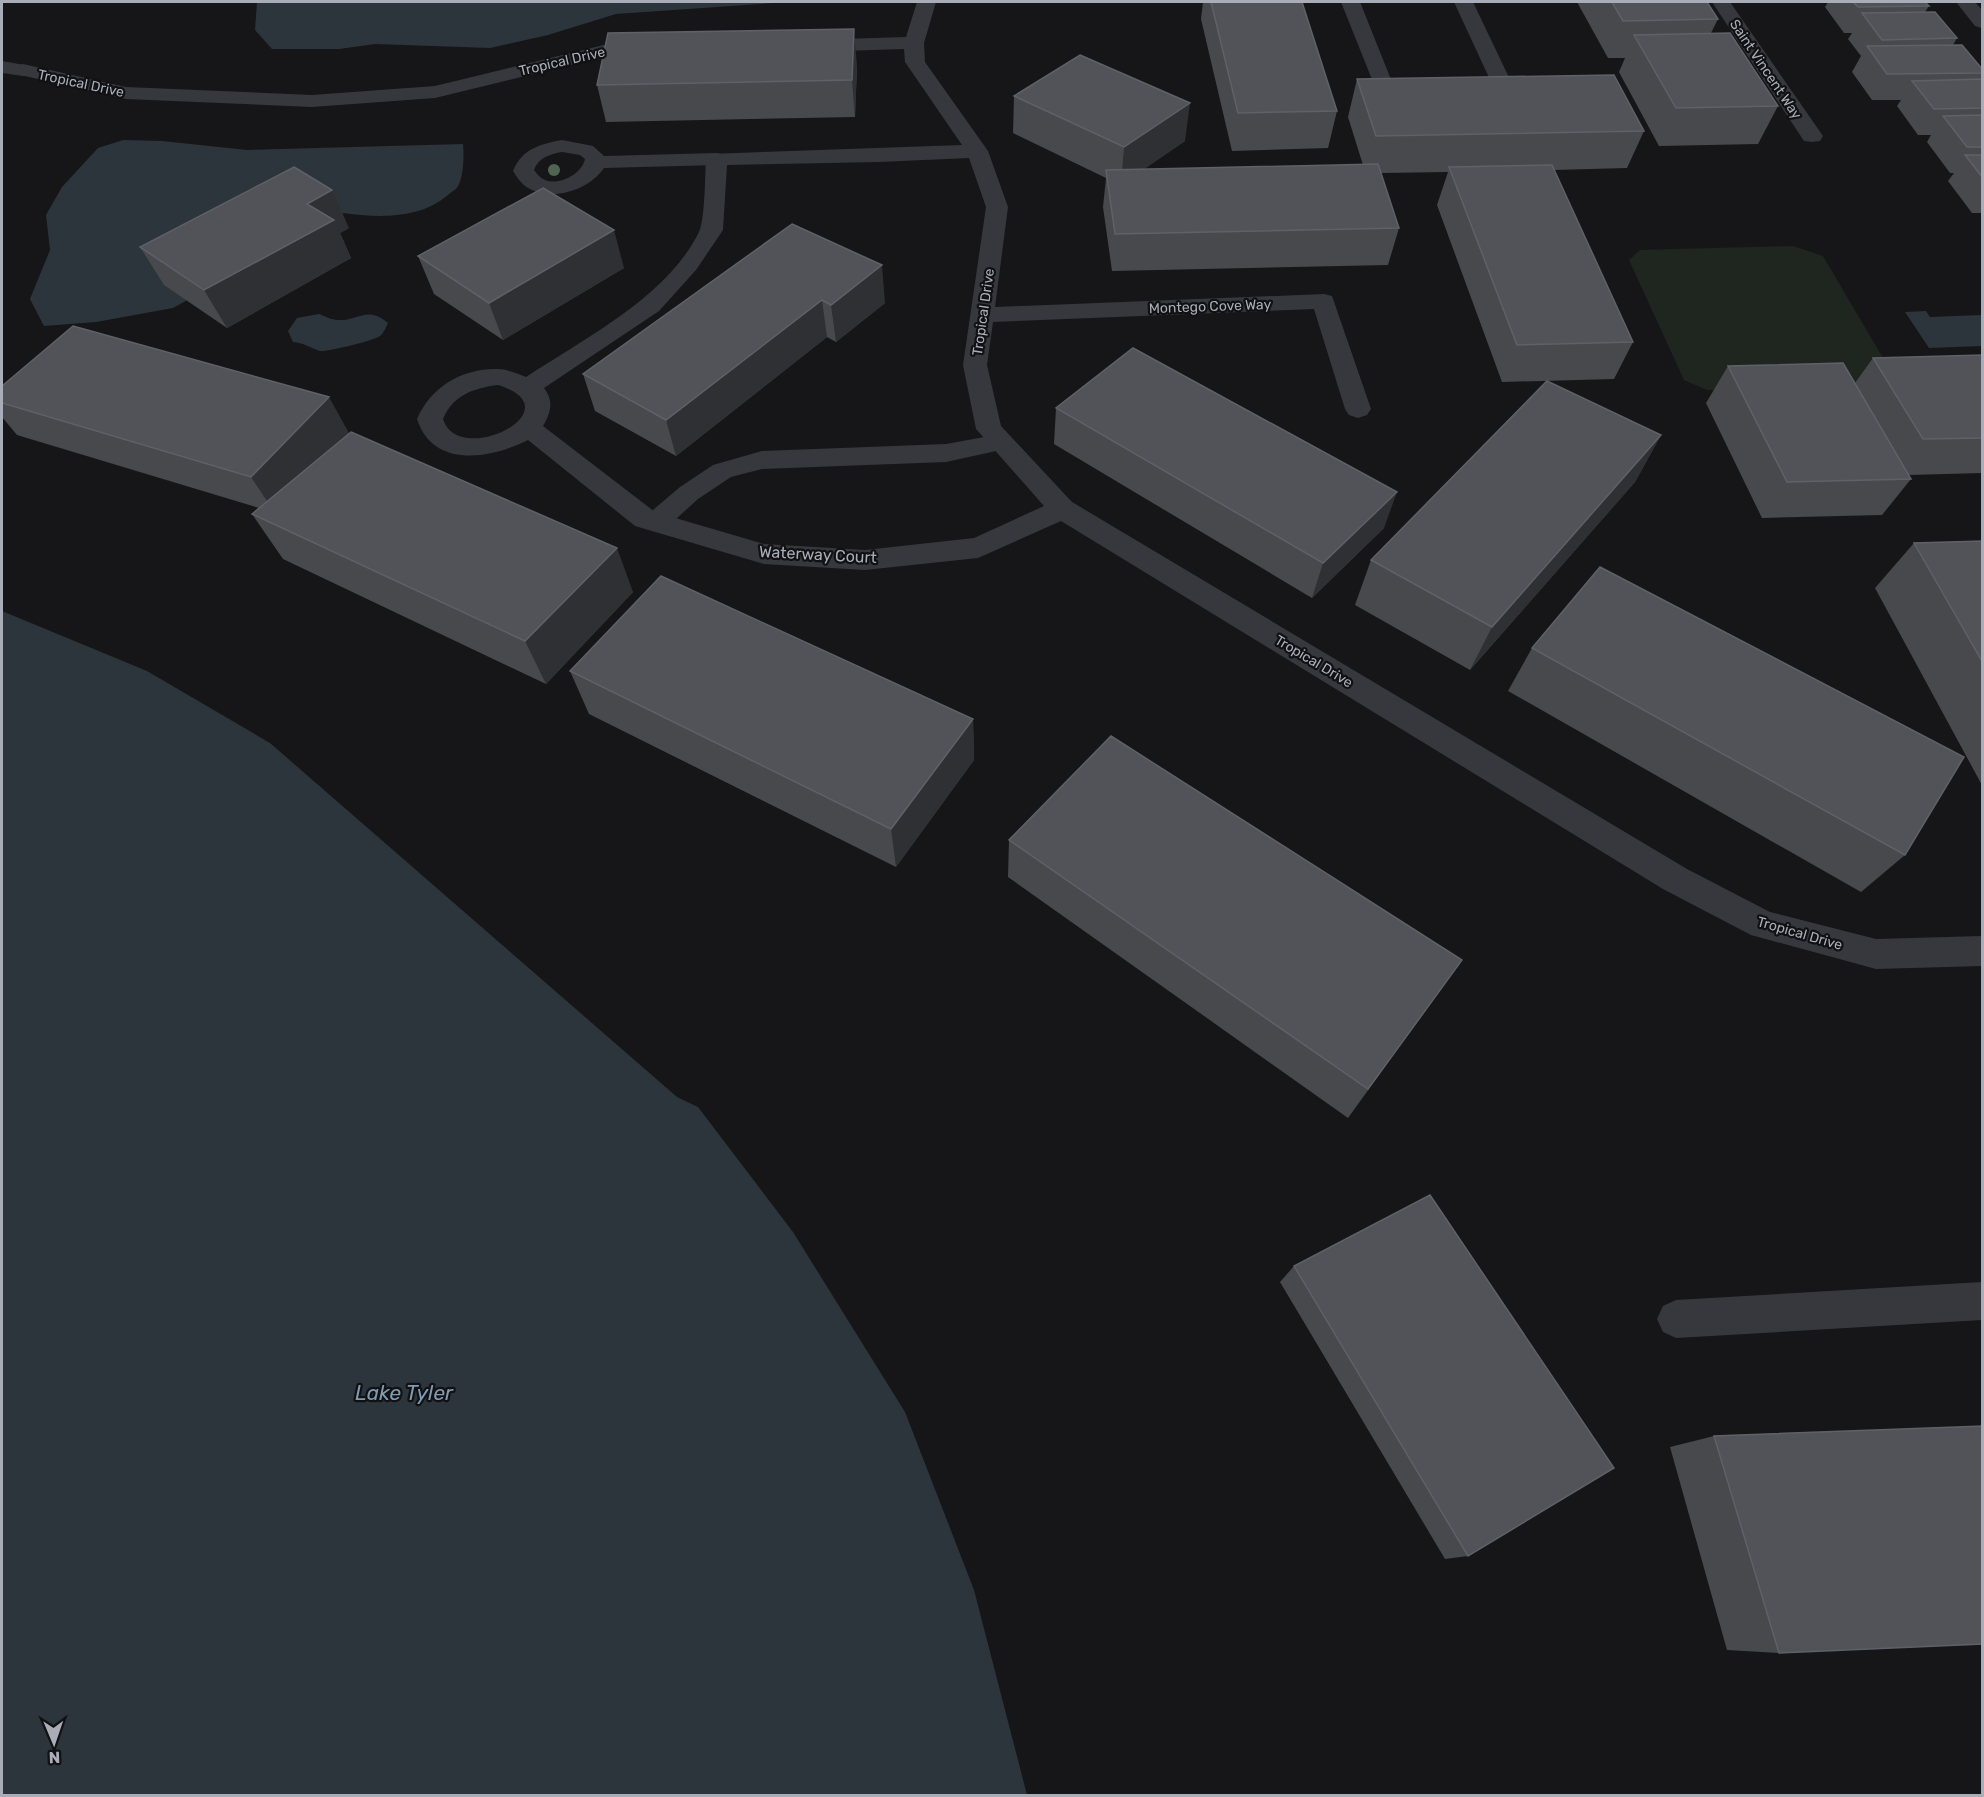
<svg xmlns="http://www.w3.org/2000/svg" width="1984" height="1797" viewBox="0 0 1984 1797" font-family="Rubik,sans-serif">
<rect width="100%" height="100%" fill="#161618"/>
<path fill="#1e261f" d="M1793,246l30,10 70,119 -13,11 -173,4 -23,-10 -55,-120 11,-10z"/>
<path fill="#2c353c" d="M257,2h532l-173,12 -68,21 -58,13 -115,-4 -36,5h-67l-17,-19z
M123,140l39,1 85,9 216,-6c1,11 1,31 -5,42 -1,3 -7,6 -10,9 -28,24 -69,23 -104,18l-171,95 -77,14 -52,4 -14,-27 20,-49 -4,-35 16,-28 36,-39z
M1926,311l4,6 52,-2v31l-53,2 -24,-36z
M319,314c5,2 13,6 19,6 21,1 29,-15 50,3 -2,4 -4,10 -8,13 -4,4 -53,16 -60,15 -10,-3 -15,-8 -27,-9l-5,-11 9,-13z
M2,611l145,60 123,72 407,354 21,10 95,125 112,180 69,178 53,205h-1025z"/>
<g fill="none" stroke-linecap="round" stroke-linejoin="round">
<path fill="#37383d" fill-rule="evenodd" d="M2,61l28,5 3,4 -3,4 -7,2 -21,-3z
M562,140l31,6 11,10 113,-3 7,2 3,4 -3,4 -7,2 -113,3c-15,22 -51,34 -76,20 -6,-3 -12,-12 -15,-17 9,-22 27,-27 49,-31zM562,152l18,3 5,4c-3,15 -26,27 -40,21 -5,-2 -8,-6 -11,-10 4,-12 16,-16 28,-18z
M1001,434l9,2 3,6 -3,6 -64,14 -184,7 -31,8 -33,22 -33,30 -9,2 -9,-2 -4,-7 4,-7 33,-28 33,-22 49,-14 184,-7z
M1982,1282v38l-306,18 -13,-6 -6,-13 6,-13 13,-6z"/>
<path fill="#37383d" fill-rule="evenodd" d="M917,2h19l-12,41 1,19 63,89 20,56 -13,100 329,-13 8,2 39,113 -4,6 -9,3 -9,-3 -4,-6 -31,-100 -321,13 -6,43 14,61 71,76 615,367 83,43 106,27 106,-3v30l-106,3 -125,-34 -88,-46 -602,-368 -83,37 -113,12 -101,-6 -129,-38 -107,-86c-37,19 -95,29 -111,-21 14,-32 45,-51 81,-50 9,0 19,5 28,8 59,-39 141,-80 173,-145 6,-12 6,-57 7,-73l3,-5 253,-9 -57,-83 -1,-13 -94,3 -7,-2 -3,-4 3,-4 7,-2 96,-3zM969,158l17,49 -23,158 13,64 68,77 -70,32 -109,12 -101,-6 -109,-32 -112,-86c8,-14 11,-25 1,-38l115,-77 37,-41 27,-40 4,-65 152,-3zM498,385c79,24 -39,84 -55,34 10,-24 31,-31 55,-34z
M1341,2h19l34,85 28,1 3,4 -3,4 -36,3 -7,-2z
M1454,2h19l42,88 -3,4 -36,2 -7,-2 -3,-4 3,-4 23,-2z
M1712,2h18l93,134 -3,5 -8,1 -8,-1z
M1956,2h19l7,8v18l-7,-2z
M648,40l7,2 3,4 -3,4 -47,6 -173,42 -123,9 -186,-8 -110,-25 -3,-4 3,-4 7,-2 103,23 186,8 123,-9 173,-42z"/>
</g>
<circle fill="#506452" cx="554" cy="170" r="6"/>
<path fill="#47494d" d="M1203,2h99l35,109 -9,37 -96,3 -31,-132z
M1577,2h130l11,17 -7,14 67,73 -20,38 -99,2 -40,-74 6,-14h-17z
M1828,2h97l4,4 -4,6 32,26 -4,7 30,25v6l-3,3h3v134h-11l-24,-32 6,-8h-4l-23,-31 4,-7h-13l-21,-29 4,-6h-29l-20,-28 9,-16 -13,-17 4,-6h-8l-19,-26z
M1056,3v-1h50z
M857,66l-2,51 -249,5 -9,-37z
M1357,79l287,52 -17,37 -73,2 79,172 -19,37 -112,3 -65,-177 11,-33 -67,1 18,55 -11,37 -276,6 -9,-64 3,-29 -93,-45 1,-37 171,45 -41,28 219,-4 -15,-48z
M792,224l93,79 -49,39 -9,-5 -151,119 -81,-45 -12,-37z
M349,228l-9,5 11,25 -124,70 -63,-43 -24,-38z
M418,256l206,12 -121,72 -69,-46z
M1983,355v118l-74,2 2,4 -29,36 -120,3 -56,-115 22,-37 127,17 18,-25z
M2,386l347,47 284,159 -87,92 -263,-125 -31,-45 7,-6 -242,-73 -15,-18z
M1056,408l328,120 -72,70 -258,-154z
M1661,435l-26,47 -165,188 -115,-65 16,-45z
M1983,541v246l-108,-199 39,-45z
M1532,648l373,207 -44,37 -353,-201z
M570,671l403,48 1,41 -78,107 -307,-153z
M1009,840l453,120 -114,158 -340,-241z
M1294,1266l174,290 -23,3 -165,-277z
M1714,1436l65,217 -52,-3 -57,-203z"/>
<path fill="#2f3033" d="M854,29l3,37 -2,51 -3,-37z
M1190,103l-5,38 -64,44 3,-38z
M332,190l17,38 -9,5 11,25 -124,70 -23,-38 103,-86z
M614,230l10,38 -121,72 -14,-37z
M882,265l3,38 -49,39 -5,-37z
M822,300l5,37 -151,119 -10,-36z
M329,397l20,36 -74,80 -24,-36z
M1661,435l-26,47 -165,188 22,-43z
M1397,492l-13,36 -72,70 11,-35z
M617,548l16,44 -87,92 -21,-43z
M973,719l1,41 -78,107 -5,-38z"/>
<path fill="#525359" stroke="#5f6168" stroke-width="1.5" d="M1211,2h91l35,109 -99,2z
M1612,2h95l11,17 -95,2z
M1853,2h72l4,4 -71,1z
M1935,12l22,26 -75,2 -20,-27z
M854,29l-2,51 -255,5 11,-52z
M1730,33l48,73 -102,2 -42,-73z
M1962,45l21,25v3l-96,1 -20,-28z
M1080,55l110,48 -66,44 -110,-51z
M1614,75l30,56 -268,5 -19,-57z
M1983,79v29l-49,1 -22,-28z
M1983,115v32h-16l-24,-31z
M1965,155h18v23z
M1378,164l21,64 -284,6 -9,-64z
M1552,165l81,177 -116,3 -68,-178z
M294,167l38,23 -25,14 27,16 -130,70 -64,-43z
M543,188l71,42 -125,73 -71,-47z
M792,224l90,41 -51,40 -9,-5 -156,120 -83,-46z
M73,326l256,71 -78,80 -249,-74v-17z
M1133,348l264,144 -74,71 -267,-155z
M1983,355v83l-60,1 -50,-81z
M1843,363l68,116 -124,3 -59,-116z
M1547,381l114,54 -169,192 -121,-67z
M351,432l266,116 -92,93 -273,-127z
M1983,541v122l-69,-120z
M1600,567l364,190 -59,98 -373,-207z
M661,576l312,143 -82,110 -321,-158z
M1111,736l351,224 -94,129 -359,-249z
M1430,1195l184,273 -146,88 -174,-290z
M1983,1426v218l-204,9 -65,-217z"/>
<g text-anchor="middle" stroke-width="4.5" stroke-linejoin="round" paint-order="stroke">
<g font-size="14" fill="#a8adb8" stroke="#111113">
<text transform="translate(562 61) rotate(-13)" y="5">Tropical Drive</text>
<text transform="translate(1766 69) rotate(56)" y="5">Saint Vincent Way</text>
<text transform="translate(81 83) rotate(12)" y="5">Tropical Drive</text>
<text transform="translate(1210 306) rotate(-2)" y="5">Montego Cove Way</text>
<text transform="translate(983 312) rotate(-82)" y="5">Tropical Drive</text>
<text transform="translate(1314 661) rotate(31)" y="5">Tropical Drive</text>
<text transform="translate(1800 933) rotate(16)" y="5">Tropical Drive</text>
</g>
<g font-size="16" fill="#a8adb8" stroke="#111113">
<text transform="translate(818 554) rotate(3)" y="6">Waterway Court</text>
</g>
<g font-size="21" font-style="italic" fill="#7f9bb3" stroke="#111113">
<text x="404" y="1400">Lake Tyler</text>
</g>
</g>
<rect width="1984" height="1797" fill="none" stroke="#a8adb8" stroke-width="6"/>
<g transform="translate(54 1743) rotate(178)" stroke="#111113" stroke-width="4.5" paint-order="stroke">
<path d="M0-4.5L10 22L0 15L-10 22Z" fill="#a8adb8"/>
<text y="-9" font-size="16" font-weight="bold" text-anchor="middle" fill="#a8adb8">N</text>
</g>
</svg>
